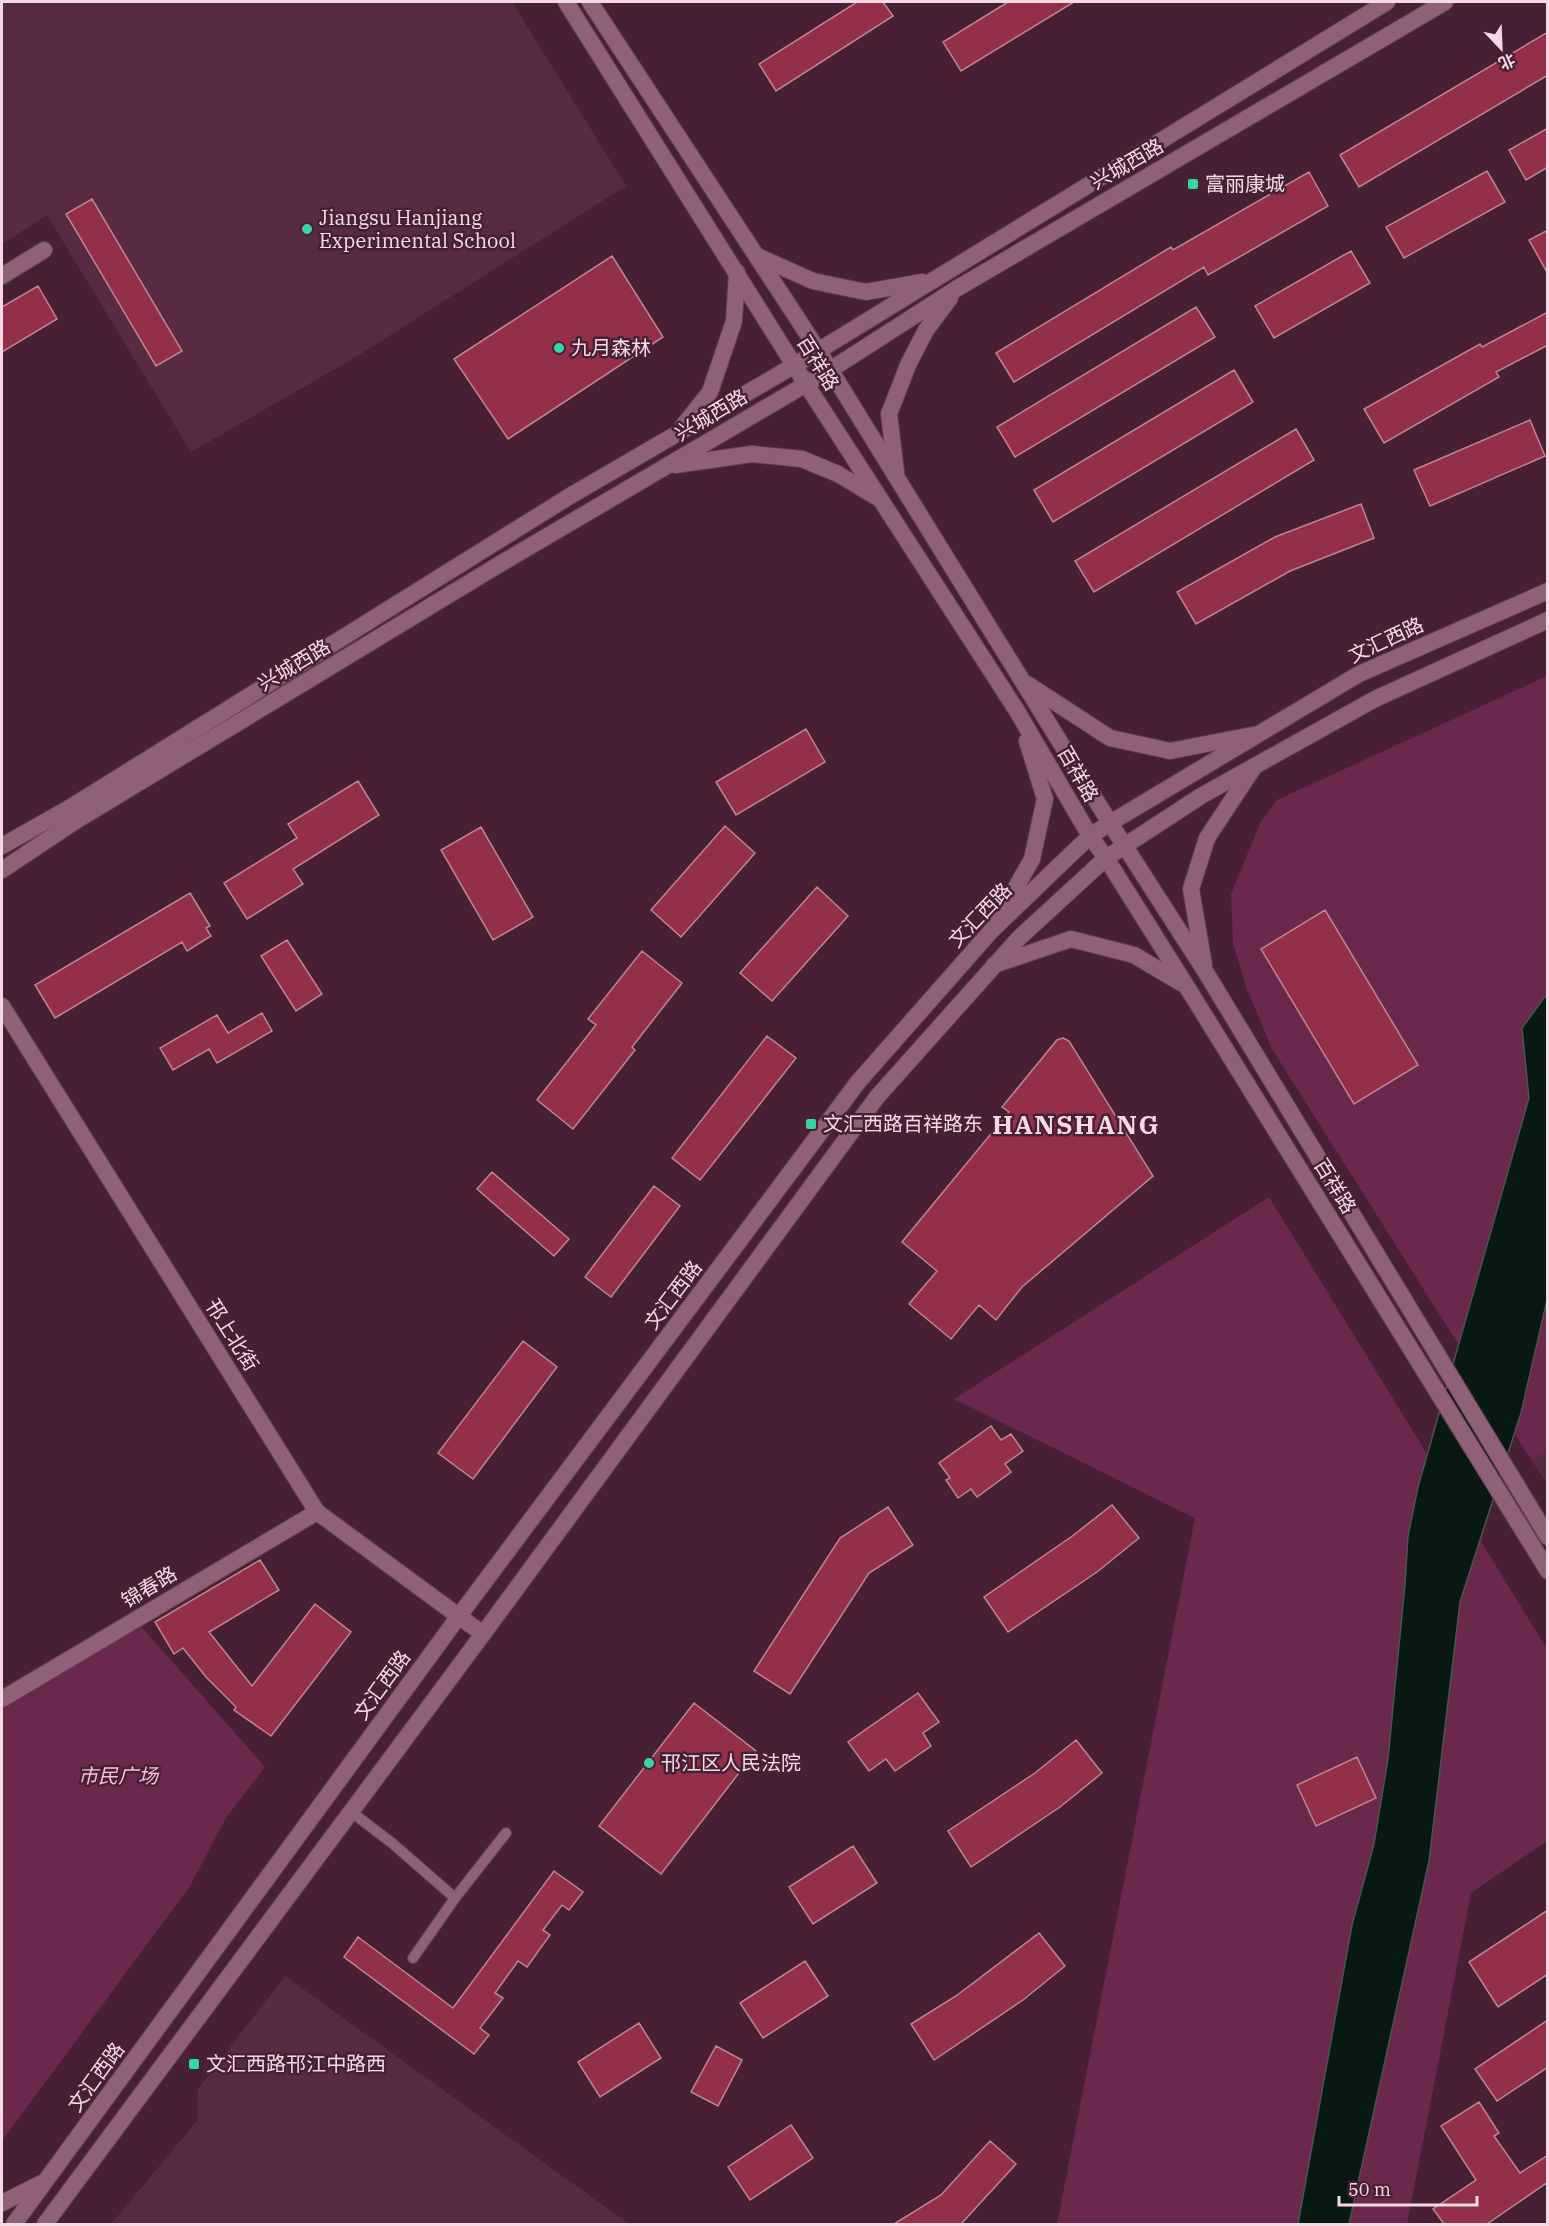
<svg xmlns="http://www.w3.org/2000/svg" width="1549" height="2226" viewBox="0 0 1549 2226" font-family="'IBM Plex Serif','Noto Sans SC',serif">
<rect width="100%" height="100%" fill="#482036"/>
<path fill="#592a44" d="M2,2h510l114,184 -272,172 -163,94 -144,-237 -45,29z
M1547,1450v34l-15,-23z
M285,1976l344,248h-518l86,-103 1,-32z"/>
<path fill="#6a284d" d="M1547,676l1,774 -16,11 -260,-412 -26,-62 -13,-44 -2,-49 30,-73 16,-21z
M1269,1197l278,452v192l-76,52 -64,331h-350l138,-706 -241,-119z
M138,1623l127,144 -39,51 -36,68 -188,255v-434z"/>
<path fill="#071912" stroke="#4e5352" stroke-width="1.5" d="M1547,994v306l-26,113 -61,189 -31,259 -80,363h-51l54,-299 22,-81 14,-85 17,-175 3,-48 10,-49 111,-389 -7,-70z"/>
<path fill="#942f4a" stroke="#bd868f" stroke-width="1.5" d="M857,2h26l10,14 -117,75 -17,-27z
M1008,2h66l-113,69 -18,-29z
M1548,32v43l-189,112 -19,-32z
M1548,128v39l-22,13 -17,-30z
M1487,171l18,31 -101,56 -18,-31z
M1309,172l19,34 -120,69 -4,-8 -190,115 -18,-29 175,-106 2,3z
M92,199l90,152 -26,15 -90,-152z
M1548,230v44l-19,-34z
M1351,251l19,32 -96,55 -19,-32z
M612,256l51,81 -155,102 -54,-80z
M38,286l19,33 -55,33v-45z
M1196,307l19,30 -200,120 -18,-30z
M1548,312v33l-52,27 3,5 -115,66 -20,-34 116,-65 2,3z
M1234,370l19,32 -200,120 -19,-32z
M1530,420l15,36 -115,50 -16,-36z
M1296,429l18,31 -220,132 -19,-31z
M1361,504l13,34 -84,33 -94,53 -19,-32 98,-55z
M806,729l19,33 -89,53 -20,-33z
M358,781l21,34 -86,54 10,15 -56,35 -23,-36 73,-45 -9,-14z
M725,826l30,27 -74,84 -30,-27z
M481,827l52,90 -40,23 -52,-90z
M817,887l31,29 -76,85 -32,-28z
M190,893l20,33 -4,2 5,8 -24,15 -5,-9 -127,76 -20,-33z
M1325,910l93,155 -64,39 -93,-155z
M287,940l35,54 -26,17 -35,-55z
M642,951l40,32 -50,64 3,3 -62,79 -36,-29 59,-75 -8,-6z
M262,1013l10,18 -55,32 -8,-14 -36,21 -13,-22 57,-33 11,18z
M767,1036l29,22 -96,122 -28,-22z
M1063,1038l6,3 84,135 -131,111 -26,33 -17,-15 -28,34 -42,-35 28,-33 -35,-29 107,-130 -7,-5 55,-67z
M492,1172l77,67 -15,17 -77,-67z
M654,1186l26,20 -69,91 -26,-20z
M523,1341l34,26 -84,112 -35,-26z
M991,1426l10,14 10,-6 12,17 -18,13 6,8 -34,25 -6,-8 -13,9 -12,-18 4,-2 -11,-15z
M1112,1505l27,33 -42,34 -89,60 -24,-35 87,-60z
M888,1507l25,38 -44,28 -79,121 -36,-23 86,-133z
M260,1560l19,30 -70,42 43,54 63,-82 36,28 -80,104 -37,-26 2,-3 -30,-30 -23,-29 -9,6 -19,-32z
M918,1693l21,29 -16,11 8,13 -36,25 -9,-12 -17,12 -21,-29z
M694,1703l62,48 -95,123 -62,-48z
M1076,1740l26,33 -42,34 -89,60 -23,-36 87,-58z
M1357,1757l19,41 -60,28 -19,-41z
M853,1846l24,37 -64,41 -24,-37z
M554,1871l29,21 -14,18 -7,-5 -19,25 7,5 -23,32 -9,-6 -23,32 8,5 -23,30 9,7 -15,19 -130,-97 14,-20 95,71z
M1548,1910v64l-50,33 -29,-45z
M1039,1933l26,33 -42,34 -89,60 -23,-36 45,-28z
M805,1961l23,35 -65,42 -23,-35z
M1548,2020v47l-51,34 -22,-32z
M639,2023l22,35 -61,39 -22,-35z
M716,2046l26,14 -24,46 -27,-14z
M1479,2102l20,31 -5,3 26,37 28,-18v27l-61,42h-43l-11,-15 43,-29 -35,-54z
M791,2125l22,33 -63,42 -22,-33z
M990,2141l26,23 -55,60h-67l47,-29z"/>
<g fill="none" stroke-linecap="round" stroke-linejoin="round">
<defs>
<path id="service" d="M350,1811l42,32 63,55
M413,1958l42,-60 51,-65"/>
<path id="minor" d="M2,276l42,-26
M2,1699l315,-187"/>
<path id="tertiary" d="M566,2l240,382 211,327 73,125 16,22 81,129 361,584
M590,2l228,348 292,473 95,148 343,566
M757,256l56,25 53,11 56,-10
M683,426l27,-34 24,-71 3,-49
M675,465l77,-11 50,5 36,15 40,24
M896,472l-7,-58 19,-49 18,-35 24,-32
M1027,684l83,54 60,13 88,-17
M2,846l69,-39 499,-311 225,-131 592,-363
M2,870l72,-48 426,-258 330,-194 126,-81 489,-287
M996,923l36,-64 13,-60 -18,-58
M994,965l77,-26 63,16 49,29
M1204,965l-13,-76 16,-51 47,-71
M2,1006l315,506 166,122"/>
<path id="secondary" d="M2,2203l40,-20
M14,2224l445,-608 399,-534 134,-152 98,-94 20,-13 249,-149 189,-83
M45,2224l438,-590 394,-537 142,-159 87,-80 95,-62 174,-97 173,-79"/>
</defs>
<use href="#service" stroke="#603e51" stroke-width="12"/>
<use href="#minor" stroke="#603e51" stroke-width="18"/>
<use href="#tertiary" stroke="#603e51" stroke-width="18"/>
<use href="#secondary" stroke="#603e51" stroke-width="18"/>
<use href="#service" stroke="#8f6078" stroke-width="10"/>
<use href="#minor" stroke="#8f6078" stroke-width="16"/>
<use href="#tertiary" stroke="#8f6078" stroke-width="16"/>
<use href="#secondary" stroke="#8f6078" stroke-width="16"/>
</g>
<g fill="#39d4a5" stroke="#482036" stroke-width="2">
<rect x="1187" y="178" width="12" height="12" rx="3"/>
<circle cx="307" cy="229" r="6"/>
<circle cx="559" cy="348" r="6"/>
<rect x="805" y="1118" width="12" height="12" rx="3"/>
<circle cx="649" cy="1763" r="6"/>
<rect x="188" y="2058" width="12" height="12" rx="3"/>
</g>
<g text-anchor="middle" stroke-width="5" stroke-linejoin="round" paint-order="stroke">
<g font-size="20" fill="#f5dae6" stroke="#482036">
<text transform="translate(1127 164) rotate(-30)" y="7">兴城西路</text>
<text transform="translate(818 363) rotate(58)" y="7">百祥路</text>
<text transform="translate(711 415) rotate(-31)" y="7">兴城西路</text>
<text transform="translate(1386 640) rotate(-25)" y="7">文汇西路</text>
<text transform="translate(294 665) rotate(-31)" y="7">兴城西路</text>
<text transform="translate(1078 774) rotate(60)" y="7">百祥路</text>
<text transform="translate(980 915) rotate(-46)" y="7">文汇西路</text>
<text transform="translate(1335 1186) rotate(58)" y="7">百祥路</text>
<text transform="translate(673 1295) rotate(-53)" y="7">文汇西路</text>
<text transform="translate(232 1335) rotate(58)" y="7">邗上北街</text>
<text transform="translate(149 1587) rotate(-31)" y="7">锦春路</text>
<text transform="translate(382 1685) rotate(-54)" y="7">文汇西路</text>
<text transform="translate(96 2077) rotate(-54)" y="7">文汇西路</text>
</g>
<g font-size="20" fill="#f5dae6" stroke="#482036" text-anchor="start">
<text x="1205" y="191">富丽康城</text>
<text x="319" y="225">Jiangsu Hanjiang<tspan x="319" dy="23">Experimental School</tspan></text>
<text x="571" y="355">九月森林</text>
<text x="823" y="1131">文汇西路百祥路东</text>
<text x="661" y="1770">邗江区人民法院</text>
<text x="206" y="2071">文汇西路邗江中路西</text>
</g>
<g font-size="20" font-style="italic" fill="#f5c1da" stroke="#482036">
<text x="118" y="1783">市民广场</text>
</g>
<g font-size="26" font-weight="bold" letter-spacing="1.5" fill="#f5dae6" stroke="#482036">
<text x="1076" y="1134">HANSHANG</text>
</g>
</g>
<rect width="1549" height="2226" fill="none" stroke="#f5dae6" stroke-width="6"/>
<g transform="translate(1501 48) rotate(157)" stroke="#482036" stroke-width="4.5" paint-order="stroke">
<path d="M0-4.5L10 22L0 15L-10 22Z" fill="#f5dae6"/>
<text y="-9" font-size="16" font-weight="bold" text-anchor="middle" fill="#f5dae6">北</text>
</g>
<path d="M1339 2196v9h138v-9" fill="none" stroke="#f5dae6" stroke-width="3"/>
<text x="1348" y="2196" font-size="18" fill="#f5dae6" stroke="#482036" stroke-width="4.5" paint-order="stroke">50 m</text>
</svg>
